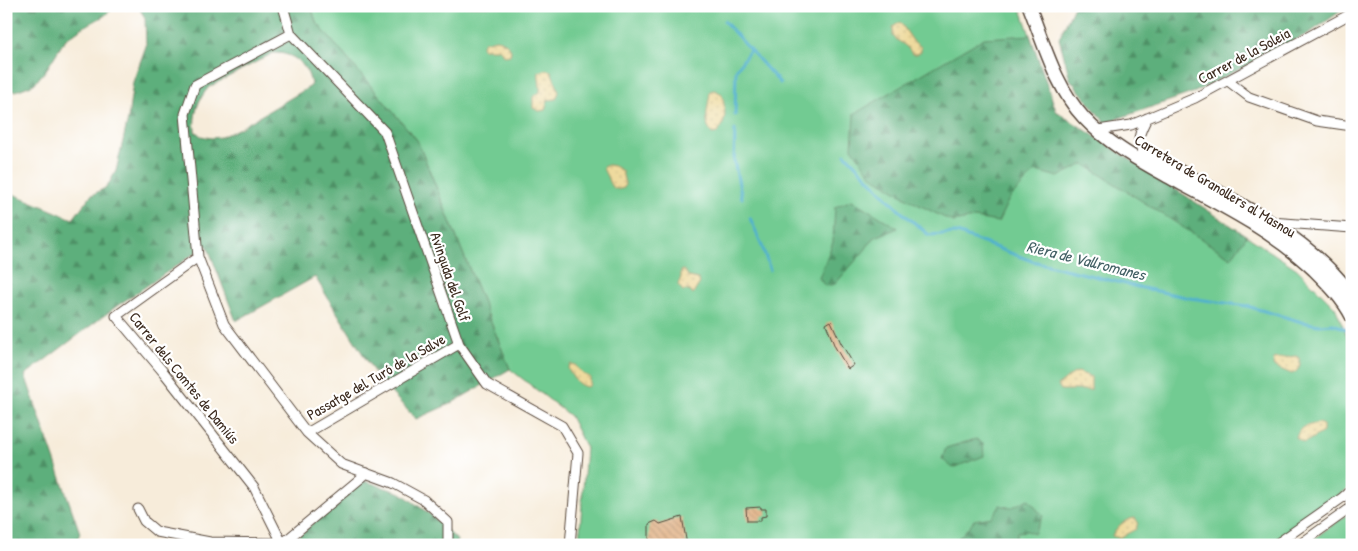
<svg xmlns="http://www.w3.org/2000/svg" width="1358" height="551" viewBox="0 0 1358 551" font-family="'Patrick Hand',sans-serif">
<defs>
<pattern id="forest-firs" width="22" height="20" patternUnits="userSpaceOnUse" patternTransform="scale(1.25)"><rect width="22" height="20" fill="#5daf7c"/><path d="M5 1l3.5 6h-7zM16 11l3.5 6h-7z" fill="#4e8f65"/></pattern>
<pattern id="sand-dots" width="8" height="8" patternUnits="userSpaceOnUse" patternTransform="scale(1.25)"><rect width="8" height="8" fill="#eeda9e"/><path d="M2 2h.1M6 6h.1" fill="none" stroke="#cdbb88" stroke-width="1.8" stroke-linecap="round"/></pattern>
<pattern id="building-back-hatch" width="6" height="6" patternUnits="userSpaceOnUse" patternTransform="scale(1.25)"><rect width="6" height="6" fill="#e0af81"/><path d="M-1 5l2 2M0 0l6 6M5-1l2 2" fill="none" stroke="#b78f69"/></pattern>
</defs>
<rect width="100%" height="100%" fill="#fff"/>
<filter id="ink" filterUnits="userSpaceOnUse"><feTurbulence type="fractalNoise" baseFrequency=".02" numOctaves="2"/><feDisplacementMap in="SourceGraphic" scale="10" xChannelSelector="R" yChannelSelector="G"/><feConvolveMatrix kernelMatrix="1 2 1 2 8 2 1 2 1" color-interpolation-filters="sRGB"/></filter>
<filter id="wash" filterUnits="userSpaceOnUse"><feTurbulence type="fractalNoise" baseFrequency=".0096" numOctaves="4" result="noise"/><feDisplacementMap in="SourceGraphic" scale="20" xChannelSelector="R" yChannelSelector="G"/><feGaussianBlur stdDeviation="1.12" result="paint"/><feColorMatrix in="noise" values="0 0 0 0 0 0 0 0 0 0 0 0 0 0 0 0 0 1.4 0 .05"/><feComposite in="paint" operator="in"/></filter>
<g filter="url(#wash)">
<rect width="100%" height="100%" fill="#f7ecda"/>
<path fill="#72cb92" stroke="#567a58" d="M311,6h709l36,105 241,158 38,38 17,41v126l-3,5v9l-80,57h-690l7,-97 -16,-32 -60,-47 -93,-229 -101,-118z
M1352,511v34h-47z"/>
<path fill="url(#forest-firs)" stroke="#4c6c4d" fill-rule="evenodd" d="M6,6h110l-12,10 -24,13 -15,11 -19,30 -12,14 -18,7h-10z
M138,6h173l5,16 101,118 93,229 -58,34 -36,16 -37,-39 -64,-103 -79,44 -29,-76 -90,61 -92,69 55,158 -5,12h-69v-354l67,28 17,-23 17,-9 9,-16 12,-52 5,-37 13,-36 -1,-28zM273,53c20,-1 36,12 38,33l-71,42 -19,9 -10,1 -10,-2 -6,-5c-2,-16 3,-32 14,-44z
M1074,6h274l-37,26 -116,60 -90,31 -35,-44 -11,-41z
M1030,35l26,76 191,125 -16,22 -147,-94 -26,13 -22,-6 -27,28 -11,23 -24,-4 -21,4 -40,-20 -41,-26 -20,-28 2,-34 130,-76z
M852,200l46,28 -25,10 -8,12 -30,34 -10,2 -6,-8 14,-36 2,-35z
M976,439l7,5 1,12 -31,12 -11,-9 4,-11z
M362,480l39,13 34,25 22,22 -1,5h-168z
M1028,499l15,17 -9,18 -7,-3 -10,1 -2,13h-66l13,-10 12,-15 18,-3 8,-12 11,3z"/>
<path fill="url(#sand-dots)" stroke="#94825e" d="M900,22l13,19 8,6v4l-4,3h-5c-6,-11 -12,-10 -19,-18v-9z
M496,39c7,1 13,6 15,12l-1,4 -6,1 -5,-7h-16l-1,-4 2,-3z
M546,70l5,1 6,15 2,6 -3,7 -8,1 -3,10 -6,1 -6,-3v-11l7,-5c1,-7 -2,-13 -1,-20z
M715,90l7,4c3,14 6,28 -5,39l-5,1c-10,-13 -3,-28 -2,-43z
M608,165l6,1 8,5 3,13 -1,4c-9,3 -13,0 -16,-9 -1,-4 -4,-7 -5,-12z
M684,270l5,7 9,2 2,4 -7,11 -4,-4 -6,1 -5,-6 3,-8v-6z
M1296,356l3,1c2,8 1,13 -7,17l-19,-8 1,-7z
M571,364l4,1 8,9 7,3v8l-3,2c-9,-1 -16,-11 -19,-19z
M1078,372l13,5v13h-30l-3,-5c8,-4 10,-10 20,-13z
M1318,423l5,2v7l-19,11 -8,-5c5,-14 9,-11 22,-15z
M1135,518l3,4 -2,7 -17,9 -7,-2c5,-9 12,-17 23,-18z"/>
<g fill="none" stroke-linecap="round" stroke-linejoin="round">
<path stroke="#50b0cf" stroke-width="3" d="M724,21l56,62
M735,115l1,-45 14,-20
M735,130l-1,31 8,37
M845,154l54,56 30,25 28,-2 75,28 106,26 52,11 57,8 55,16 17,3 14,-1 19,7
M750,218l11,25 9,27"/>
</g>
<g id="blocks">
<path fill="url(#building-back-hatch)" d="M831,321l10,22 13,22 -6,4 -13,-22 -9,-23z
M761,507v2h5v7l-5,1v4h-14l-1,-13z
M682,517l5,28h-38v-21l7,-3 4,3z"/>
</g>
</g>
<g filter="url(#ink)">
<use href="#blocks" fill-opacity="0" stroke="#57473a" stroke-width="1"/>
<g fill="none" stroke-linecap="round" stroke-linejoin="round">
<defs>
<path id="minor" d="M283,6l8,28 94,98 74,212 28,40 75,42 16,27 -8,92
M291,34l-96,51 -10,29 13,143 26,67 83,109 34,31 52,19 31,17 24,22v23
M1228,81l21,16 68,24 35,5
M1098,130l33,-5 64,-27 157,-85
M1143,152c-8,-12 -2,-22 4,-34
M1271,222l81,6
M198,257l-82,59 49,58 89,113 29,58
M307,433l152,-89
M138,509l6,12 13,11 53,10 73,1 84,-70
M1275,545l67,-47 10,-9
M1299,545l53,-38"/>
<path id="secondary" d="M1029,6c15,38 27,82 55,112 25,27 58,44 90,62 49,26 100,52 140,90 15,15 29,29 38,47
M1143,152c71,38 160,77 209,143"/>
</defs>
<use href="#minor" stroke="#57473a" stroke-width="11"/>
<use href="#secondary" stroke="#57473a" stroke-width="15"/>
<use href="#minor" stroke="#fff" stroke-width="9"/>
<use href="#secondary" stroke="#fff" stroke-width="12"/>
</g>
</g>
<g text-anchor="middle" stroke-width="4.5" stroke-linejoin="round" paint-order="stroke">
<g font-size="15" fill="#3b2a1e" stroke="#fff">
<text transform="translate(1244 56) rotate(-28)" y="5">Carrer de la Soleia</text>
<text transform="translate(1215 186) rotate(31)" y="5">Carretera de Granollers al Masnou</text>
<text transform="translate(450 277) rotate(71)" y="5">Avinguda del Golf</text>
<text transform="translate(376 377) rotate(-30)" y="5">Passatge del Turó de la Salve</text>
<text transform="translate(184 378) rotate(51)" y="5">Carrer dels Comtes de Damiús</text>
</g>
<g font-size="16" font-style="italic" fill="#436065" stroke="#fff">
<text transform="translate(1086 260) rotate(14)" y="6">Riera de Vallromanes</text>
</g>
</g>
<rect width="1358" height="551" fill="none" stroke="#fff" stroke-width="25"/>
</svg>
